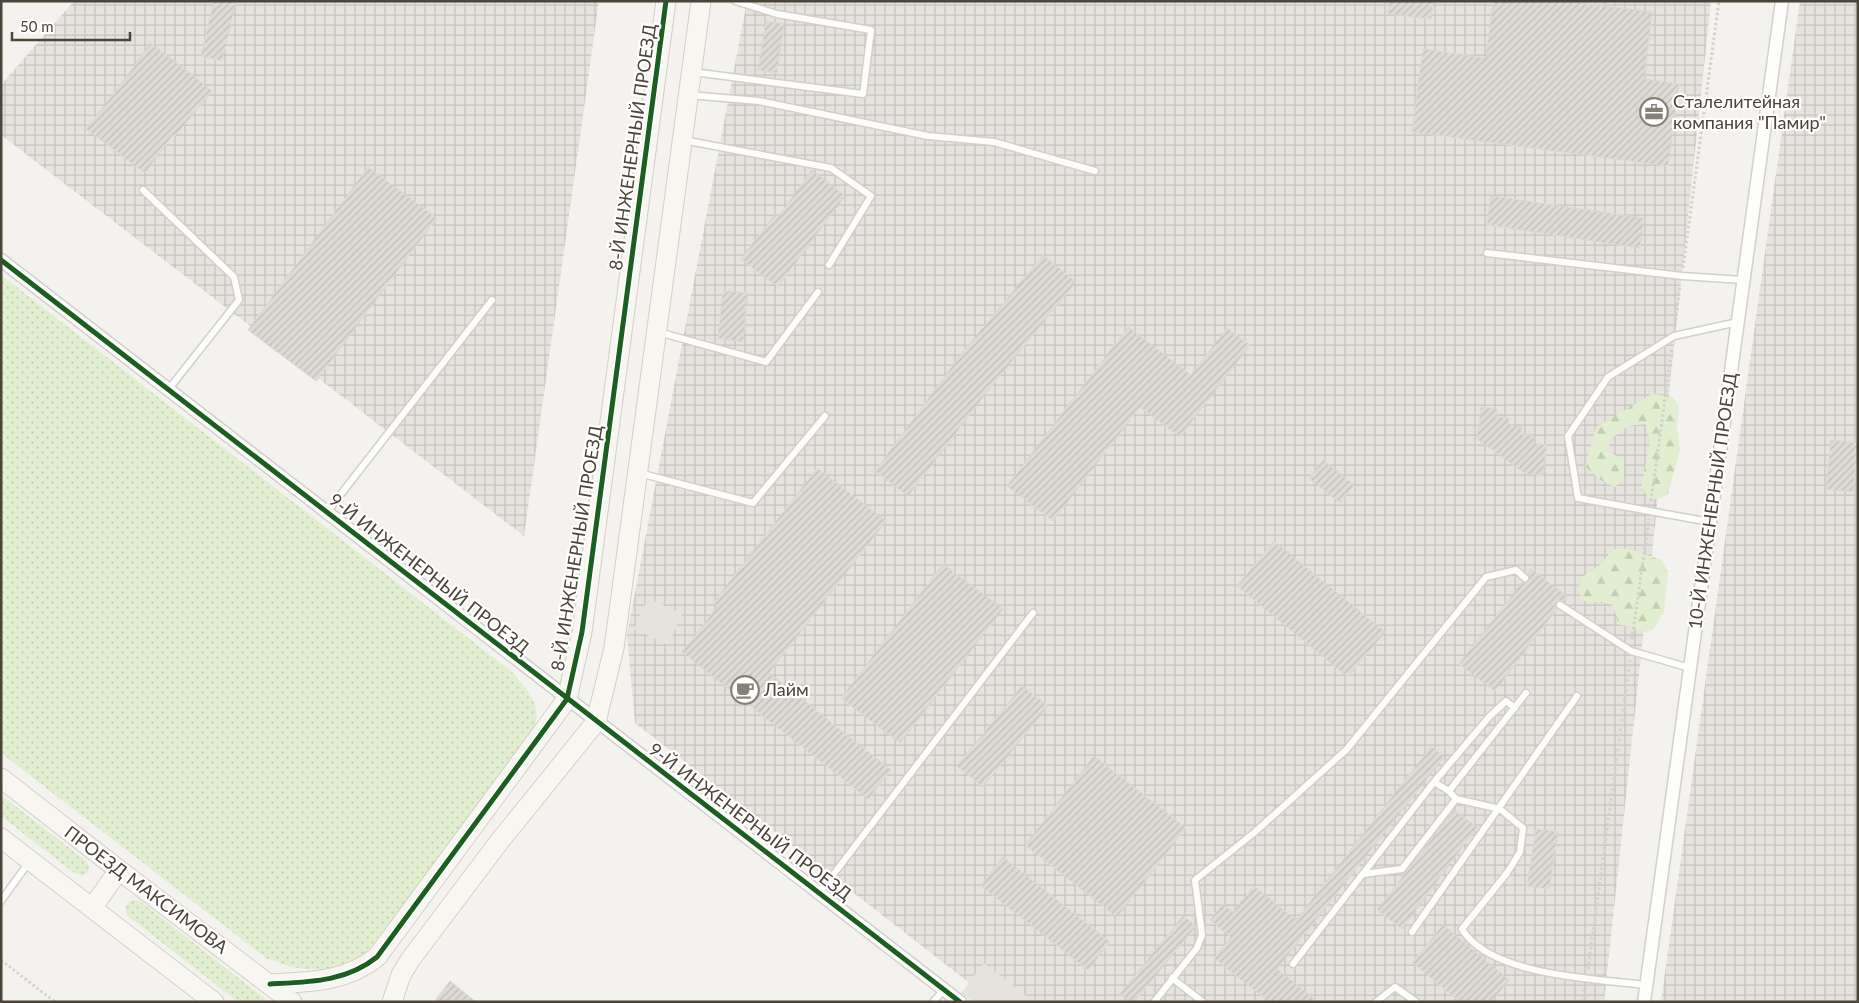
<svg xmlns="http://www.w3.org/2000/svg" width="1859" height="1003" viewBox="0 0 1859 1003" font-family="Lato,sans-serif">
<defs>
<pattern id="industrial-grid" width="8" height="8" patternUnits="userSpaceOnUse" patternTransform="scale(1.25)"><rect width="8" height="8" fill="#e6e2de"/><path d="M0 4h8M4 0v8" fill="none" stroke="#c7c3bf"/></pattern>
<pattern id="green-dots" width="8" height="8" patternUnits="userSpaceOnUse" patternTransform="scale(1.25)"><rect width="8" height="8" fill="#e1eecf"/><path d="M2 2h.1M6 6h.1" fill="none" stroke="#c3cdb2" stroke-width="1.8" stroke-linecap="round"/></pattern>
<pattern id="forest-firs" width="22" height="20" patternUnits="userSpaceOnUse" patternTransform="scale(1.25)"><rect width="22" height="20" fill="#e1eecf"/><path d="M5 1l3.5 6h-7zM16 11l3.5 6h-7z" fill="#c3cdb2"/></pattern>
<pattern id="building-hatch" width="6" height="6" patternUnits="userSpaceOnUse" patternTransform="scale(1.25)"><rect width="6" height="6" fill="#dedbd6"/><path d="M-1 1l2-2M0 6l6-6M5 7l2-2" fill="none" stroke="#c0bdb8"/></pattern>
</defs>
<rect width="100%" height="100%" fill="#f4f2ee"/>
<path fill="url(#industrial-grid)" d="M74,1h525l-75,535 -523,-401v-50z
M747,1h964l-107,1001h-610l-359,-279 -8,-88z
M1800,1h58v1001h-197z"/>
<path fill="url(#green-dots)" d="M1,275l511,397c28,31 33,44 10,80l-150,193 -9,11 -22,12 -36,1 -14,-2 -25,-9 -265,-205z
M1,795l84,65 4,6 -1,6 -6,4 -8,-3 -73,-57z
M132,900l8,1 129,101h-31l-110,-86 -2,-3v-8z"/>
<path fill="url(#forest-firs)" d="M1652,394l21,3 6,10 -2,20 3,23 -12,44 -9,5h-10l-8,-11 9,-47 -5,-17 -17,2 -18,14 -2,12 16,7v20l-9,8 -16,-8 -14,-13 11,-39z
M1621,548c15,2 27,8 41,12l6,13 -4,39 -10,17 -8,3 -28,-8 -4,-16 -3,-4 -28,-3 -5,-12 4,-12 18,-12 12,-15z"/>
<path fill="#e6e3df" d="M648,598l34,16 -14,31 -34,-16z
M984,963l50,39h-61l-12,-9z"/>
<path fill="url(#building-hatch)" stroke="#dcd9d4" d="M214,1h22l-14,60 -21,-5z
M1389,1h44l-2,18 -43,-5z
M1493,1h73l86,11 -8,67 35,5 -11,82 -256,-34 11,-83 63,9z
M766,21l18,3 -7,49 -19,-3z
M151,43l61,48 -37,45 -2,-1 -28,38 -59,-44 51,-66 -1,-1z
M368,167l69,51 -121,163 -68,-51z
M812,170l33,26 -67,91 -37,-28 34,-45 3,3z
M1491,196l153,22 -4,30 -153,-23z
M1043,255l33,27 -86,106 -82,108 -33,-25 87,-118z
M723,291l25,2 -5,49 -25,-4z
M1128,327l63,48 36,-47 23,17 -70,92 -40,-30 -87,114 -46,-35z
M1481,407l16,2 -1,8 13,1 -1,7 14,2 -2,7 14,2 -1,7 14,2 -4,31 -17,-2 -49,-35z
M1831,440l27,3 -5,49 -27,-3z
M1323,460l31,25 -14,18 -31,-25z
M817,468l69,53 -117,152 122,97 -23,29 -186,-147 36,-46 -5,-3z
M1274,541l111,91 -37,45 -111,-91z
M943,564l60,45 -103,134 -59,-45z
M1531,569l36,27 -4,5 -3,-1 -4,2 -1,3 2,4 -62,82 -36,-27 63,-82 4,1 3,-2 1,-4 -2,-3z
M1022,686l26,20 -65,81 -26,-21z
M1431,747l13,10 -167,212 41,33h-49l-55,-44 17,-21 -21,-17 13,-16 10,8 21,-26 42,34z
M1094,756l92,72 -69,89 -92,-72z
M1454,810l23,17 -75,102 -25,-19z
M1536,829l22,3 -9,57 -22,-3z
M1003,857l107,85 -22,28 -107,-84z
M1183,916l13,10 -62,76h-4l-10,-8z
M1443,925l66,55 -18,22h-31l-48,-40z
M450,981l26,21h-42z"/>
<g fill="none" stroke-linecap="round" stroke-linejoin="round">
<defs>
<path id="lane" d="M693,72l170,22 8,-64 -94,-16 -42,-13
M689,95l70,6 169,35 66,6 101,29
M683,140l148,28 40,28 -42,69
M143,190l91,87 5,23 -71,90
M1487,253l195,23 61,4
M658,332l108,30 52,-70
M639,473l114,30 72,-87
M327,512l165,-212
M1710,522l-132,-24 -10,-62 40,-59 66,-41 64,-14
M1560,605l71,46 59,17
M1434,782l15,9 7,8 44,10 23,19 -3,24 -13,21 -45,56c28,47 134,50 184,56
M1449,791l77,-98
M1363,874l39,-5 54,-70
M820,892l213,-279
M1,901l28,-39
M1412,932l165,-236
M1293,964l141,-182 55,-65 17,-16 9,7
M1172,978l31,24
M933,1002l11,-12
M1154,1002l43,-54 5,-13 -7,-55 60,-48 92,-83 139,-172 30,-7 9,8
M1376,1002l19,-15 21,15"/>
<path id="street" d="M1,260l959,742
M1644,1002l138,-1001"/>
<path id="secondary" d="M1,778l118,92 173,132
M1,838l213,164
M92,908l27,-38
M270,984c39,-2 76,-2 107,-27l190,-258 15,-67 84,-631
M392,1002l9,-27 9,-15 89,-118 97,-120 18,-74 87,-647"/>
</defs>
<use href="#lane" stroke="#d2d0cb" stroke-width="9"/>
<use href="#street" stroke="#d2d0cb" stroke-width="15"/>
<use href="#secondary" stroke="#d3cfc5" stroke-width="21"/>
<path stroke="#d3d2cc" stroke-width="3" stroke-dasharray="2.5 2.5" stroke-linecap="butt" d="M1683,268l36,-267
M1675,325l5,-39
M1651,501l21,-153
M1632,639l17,-120
M1,960l54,42
M1588,969l42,-309
M1583,1002l2,-14"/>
<use href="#lane" stroke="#fdfdfc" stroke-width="6"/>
<use href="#street" stroke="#fdfdfc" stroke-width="12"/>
<use href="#secondary" stroke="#f7f6f1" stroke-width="19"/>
<defs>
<path id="cycleway" d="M1,260l959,742
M270,984c39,-2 76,-2 107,-27l190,-258 15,-67 84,-631"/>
</defs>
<use href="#cycleway" stroke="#fff" stroke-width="8"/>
<use href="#cycleway" stroke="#1b5e20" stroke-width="5"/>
</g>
<defs>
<symbol id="office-ring" viewBox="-11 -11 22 22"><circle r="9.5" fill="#fff" stroke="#868178" stroke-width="1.5"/><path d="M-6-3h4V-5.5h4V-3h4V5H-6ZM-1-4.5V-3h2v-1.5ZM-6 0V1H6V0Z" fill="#868178"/></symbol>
<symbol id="cafe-ring" viewBox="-11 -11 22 22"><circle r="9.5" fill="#fff" stroke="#868178" stroke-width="1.5"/><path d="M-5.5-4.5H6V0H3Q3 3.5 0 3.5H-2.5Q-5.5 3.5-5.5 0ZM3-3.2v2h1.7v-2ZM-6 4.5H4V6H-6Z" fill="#868178"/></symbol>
</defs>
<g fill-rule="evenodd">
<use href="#office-ring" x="1638" y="96" width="32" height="32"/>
<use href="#cafe-ring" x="729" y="674" width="32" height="32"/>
</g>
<g text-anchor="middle" stroke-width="4.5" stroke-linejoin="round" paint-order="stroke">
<g font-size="18" fill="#4b4439" stroke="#fff" text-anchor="start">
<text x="1673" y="108">Сталелитейная<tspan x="1673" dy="21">компания "Памир"</tspan></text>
<text x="764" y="696">Лайм</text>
</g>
<g font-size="18" fill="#4b4439" stroke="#fff">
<text transform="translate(633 147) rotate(-82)" y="6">8-Й ИНЖЕНЕРНЫЙ ПРОЕЗД</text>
<text transform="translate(1713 501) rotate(-82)" y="6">10-Й ИНЖЕНЕРНЫЙ ПРОЕЗД</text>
<text transform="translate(577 548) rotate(-81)" y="6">8-Й ИНЖЕНЕРНЫЙ ПРОЕЗД</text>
<text transform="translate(429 574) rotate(38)" y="6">9-Й ИНЖЕНЕРНЫЙ ПРОЕЗД</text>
<text transform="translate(750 822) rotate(37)" y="6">9-Й ИНЖЕНЕРНЫЙ ПРОЕЗД</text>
<text transform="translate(146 890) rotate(37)" y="6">ПРОЕЗД МАКСИМОВА</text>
</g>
</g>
<rect width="1859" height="1003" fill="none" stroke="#4b4439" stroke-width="5"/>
<path d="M12 32v8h118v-8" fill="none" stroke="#4b4439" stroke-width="2.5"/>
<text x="20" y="32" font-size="15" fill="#4b4439" stroke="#ffffff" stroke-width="4" paint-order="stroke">50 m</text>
</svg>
